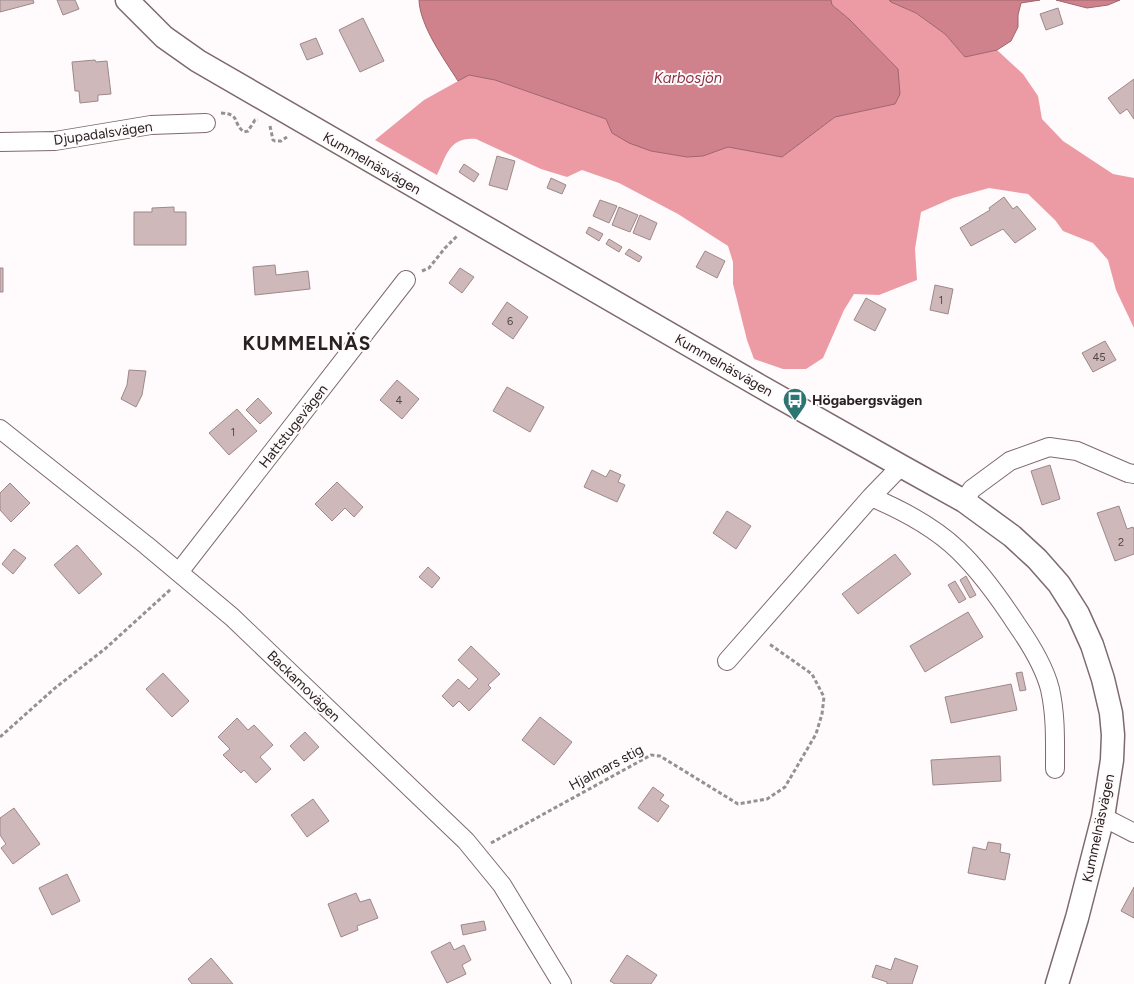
<svg xmlns="http://www.w3.org/2000/svg" width="1134" height="984" viewBox="0 0 1134 984" font-family="Figtree,sans-serif">
<rect width="100%" height="100%" fill="#fffafb"/>
<path fill="#ec9ba5" d="M831,0h58l2,2 25,11 29,21 20,23 32,-7 26,24 15,22 4,23 21,22 50,33 21,4v150l-18,-38 -8,-30 -15,-17 -30,-12 -8,-11 -27,-26 -39,-6 -36,10 -32,14 -6,37 2,31 -38,15 -25,-1 -10,16 -21,48 -17,11h-23l-29,-10 -7,-19 -14,-56v-22l-5,-16 -50,-32 -59,-31 -37,-13 -15,7 -26,-8 -65,-30c-27,-2 -29,16 -39,36l-62,-35 49,-40 45,-25 26,5 111,39 6,14 39,18 36,6 16,-1 25,-9 54,10 53,-40 60,-13 3,-35 -49,-50 -17,-14z"/>
<path fill="#d0828c" stroke="#9e656c" d="M419,0h412l1,5 17,14 49,50 2,25 -5,10 -60,13 -53,40 -54,-10 -25,9 -16,1 -36,-6 -22,-8 -17,-10 -6,-14 -111,-39 -26,-5 -11,6c-14,-22 -38,-55 -39,-81z
M889,0h151l-19,3 -3,12v12l-7,14 -14,9 -32,7 -20,-23 -29,-21 -25,-11z
M1056,0h64l-12,5 -21,3z"/>
<path fill="#ceb8ba" stroke="#9d888a" d="M0,0h33l1,3 -34,9z
M57,0h18l4,9 -16,6z
M1058,8l5,16 -17,6 -6,-16z
M363,18l21,43 -24,11 -21,-42z
M316,38l7,16 -16,6 -7,-16z
M95,60l1,2 11,-1 4,33 -13,1v6l-18,2 -1,-12h-4l-3,-29z
M1134,79v40l-7,-10 -7,5 -12,-16z
M497,156l18,5 -8,29 -18,-5z
M464,164l15,10 -5,8 -15,-10z
M551,178l15,7 -4,9 -15,-6z
M1004,197l9,12 4,-3 19,23 -21,14 -12,-14 -32,17 -11,-18 30,-18 -1,-2z
M600,200l17,6 -8,17 -16,-7z
M174,207v5h12v33h-52v-33h18v-4z
M619,207l19,8 -8,17 -18,-7z
M640,215l17,8 -7,17 -17,-7z
M589,227l14,7 -4,7 -13,-8z
M609,239l13,8 -3,5 -13,-8z
M629,249l13,8 -3,5 -14,-8z
M705,251l20,10 -8,17 -21,-11z
M275,265l1,10 32,-4 2,18 -55,6 -2,-28z
M0,268h3v24h-3z
M460,268l14,9 -12,16 -13,-10z
M935,285l18,4 -5,25 -18,-4z
M866,298l20,11 -11,22 -21,-11z
M507,302l21,15 -15,22 -21,-15z
M1105,341l11,19 -23,12 -11,-19z
M129,370l17,1 -4,24 -6,12 -15,-8 6,-14z
M397,380l22,19 -17,20 -22,-19z
M507,387l37,20 -14,25 -37,-21z
M258,398l14,15 -12,11 -14,-14z
M237,409l20,22 -28,24 -20,-22z
M1050,465l10,34 -18,6 -11,-34z
M592,470l14,7 4,-7 11,5 -3,7 7,3 -8,17 -33,-15z
M337,482l26,25 -9,10 -9,-9 -13,13 -17,-17z
M10,483l20,20 -19,19 -11,-12v-17z
M1119,506l8,23 6,-2 1,3v24l-19,7 -18,-48z
M727,511l24,15 -15,23 -23,-16z
M77,545l25,29 -23,20 -25,-29z
M14,549l12,9 -13,16 -11,-10z
M895,554l16,20 -53,40 -16,-20z
M428,567l12,11 -8,10 -13,-11z
M966,576l10,19 -6,3 -10,-18z
M955,581l11,18 -7,4 -11,-18z
M968,612l15,25 -58,35 -15,-26z
M471,646l29,28 -12,11 3,3 -22,23 -10,-10 -6,6 -11,-11 16,-17 11,10 9,-10 -20,-19z
M1022,672l4,18 -6,1 -4,-18z
M163,673l26,28 -17,16 -26,-28z
M1011,684l6,26 -66,13 -6,-26z
M540,717l32,25 -18,23 -32,-25z
M237,718l11,12 6,-5 19,20 -13,12 11,12 -15,14 -12,-13 -3,3 -18,-18 7,-6 -12,-12z
M305,732l14,15 -15,14 -14,-15z
M1000,756l1,25 -68,4 -2,-25z
M653,787l11,8 -4,5 9,6 -11,16 -20,-14z
M313,799l16,22 -22,16 -16,-22z
M14,808l26,36 -27,20 -12,-16 5,-4 -6,-9v-17z
M988,842l13,2 -1,8 10,2 -5,26 -37,-7 5,-26 13,3z
M67,874l13,27 -28,14 -13,-27z
M1134,887v31l-13,-7z
M356,893l4,9 10,-3 8,19 -21,8 1,4 -17,7 -13,-33z
M484,921l2,9 -23,5 -2,-10z
M450,942l4,8 10,-5 7,15 -9,5 4,9 -19,9 -16,-31z
M627,955l30,20 -6,9h-36l-5,-3z
M211,958l22,26h-41l-4,-5z
M895,958l23,8 -6,18h-25v-2l-15,-5 4,-12 15,5z"/>
<g fill="none" stroke-linecap="round" stroke-linejoin="round">
<defs>
<path id="minor" d="M0,142l55,-1 96,-16 55,-2
M0,429l146,116 86,72 234,224 36,44 60,99
M871,497c31,13 63,30 87,53 23,22 42,49 59,75 14,20 27,41 33,64 6,27 5,53 5,80
M964,501l8,-12 38,-28 39,-14 28,4 51,22 6,1
M179,572l227,-292
M727,661l144,-164 30,-31
M1103,817l31,16"/>
<path id="tertiary" d="M127,0l37,37 34,24 560,324 143,81 63,35 48,35 25,23 22,25 19,30 14,31 11,34 8,34 2,22 -1,25 -9,57 -26,101 -20,66"/>
</defs>
<use href="#minor" stroke="#7e6a6c" stroke-width="20"/>
<use href="#tertiary" stroke="#7e6a6c" stroke-width="25"/>
<path stroke="#969091" stroke-width="3" stroke-dasharray="4 2.5" stroke-linecap="butt" d="M221,113c20,1 11,10 23,19l4,-1 7,-11h3
M270,126l3,14 2,1h6l6,-4
M422,271l7,-3 16,-20 13,-13
M0,737l55,-49 51,-40 65,-59
M491,843l160,-88 9,1 78,48 29,-5 18,-12 31,-53 6,-20 2,-17 -12,-23 -44,-31"/>
<use href="#minor" stroke="#fff" stroke-width="18"/>
<use href="#tertiary" stroke="#fff" stroke-width="22"/>
</g>
<defs>
<symbol id="bus-pin" viewBox="-11 -11 22 30"><path d="M0 17L-7.5 6A9.5 9.5 0 1 1 7.5 6Z" fill="#2b7572" stroke="#fffafb"/><path d="M-5-6H5V4H4V6H2V4H-2V6H-4V4H-5ZM-3.5-4V0h7V-4ZM-3.5 1.2v1.5H-2V1.2ZM2 1.2v1.5H3.5V1.2Z" fill="#fff"/></symbol>
</defs>
<g fill-rule="evenodd">
<use href="#bus-pin" x="781" y="386" width="28" height="38"/>
</g>
<g text-anchor="middle" stroke-width="4" stroke-linejoin="round" paint-order="stroke">
<g font-size="11" fill="#524748">
<text x="941" y="304">1</text>
<text x="510" y="325">6</text>
<text x="1099" y="361">45</text>
<text x="399" y="404">4</text>
<text x="233" y="436">1</text>
<text x="1121" y="546">2</text>
</g>
<g font-size="14" fill="#292122" stroke="#fffafb">
<text transform="translate(103 133) rotate(-8)" y="5">Djupadalsvägen</text>
<text transform="translate(372 163) rotate(30)" y="5">Kummelnäsvägen</text>
<text transform="translate(724 365) rotate(30)" y="5">Kummelnäsvägen</text>
<text transform="translate(293 426) rotate(-52)" y="5">Hattstugevägen</text>
<text transform="translate(304 686) rotate(44)" y="5">Backamovägen</text>
<text transform="translate(606 767) rotate(-28)" y="5">Hjalmars stig</text>
<text transform="translate(1098 828) rotate(-78)" y="5">Kummelnäsvägen</text>
</g>
<g font-size="14" font-weight="bold" fill="#292122" stroke="#fffafb" text-anchor="start">
<text x="812" y="405">Högabergsvägen</text>
</g>
<g font-size="15" font-style="italic" fill="#8d2f42" stroke="#fffafb">
<text x="688" y="83">Karbosjön</text>
</g>
<g font-size="19" font-weight="bold" letter-spacing="1" fill="#292122" stroke="#fffafb">
<text x="307" y="350">KUMMELNÄS</text>
</g>
</g>
</svg>
